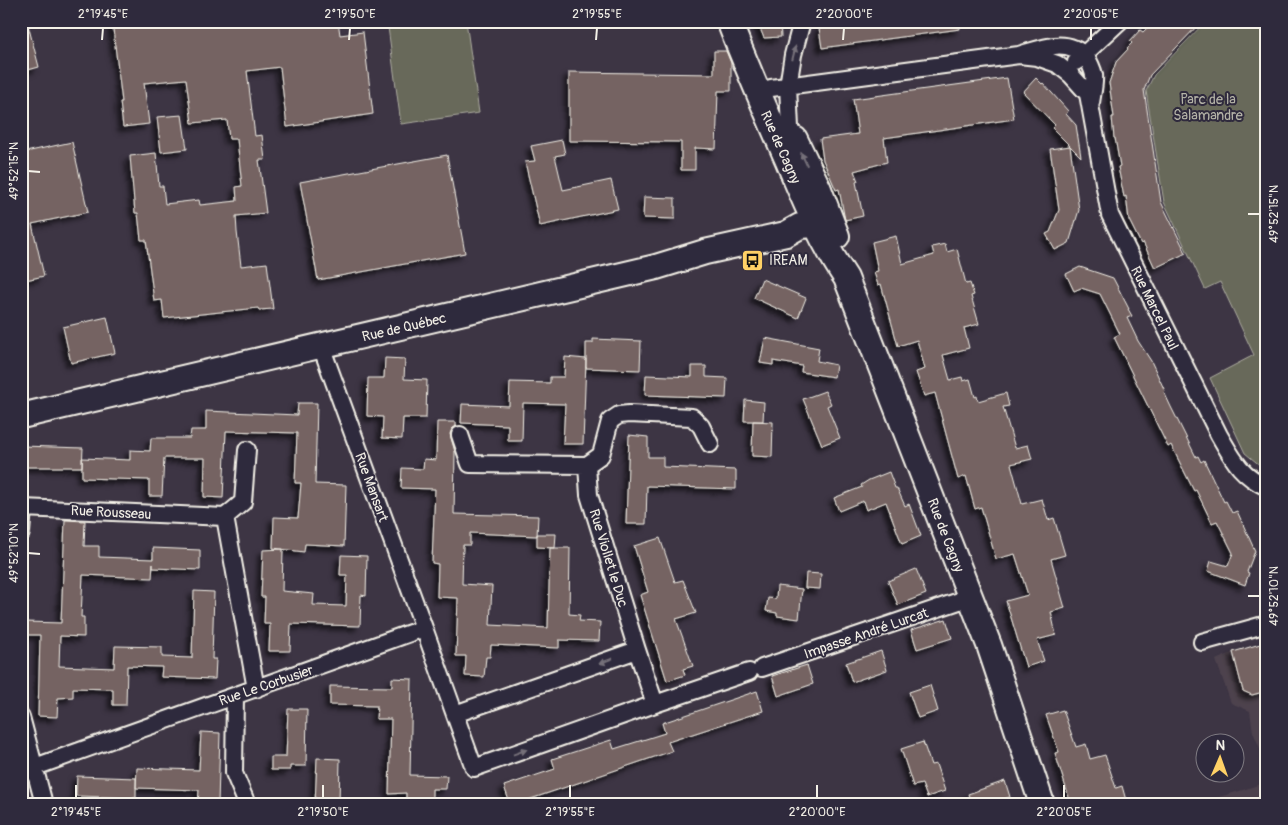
<svg xmlns="http://www.w3.org/2000/svg" width="1288" height="825" viewBox="0 0 1288 825" font-family="Pangolin,sans-serif">
<defs>
<filter id="shadow"><feDropShadow dx="-4.5" dy="4.5" stdDeviation="2.5" flood-color="#0009"/></filter>
</defs>
<rect width="100%" height="100%" fill="#3d3544"/>
<filter id="ink" filterUnits="userSpaceOnUse"><feTurbulence type="fractalNoise" baseFrequency=".02" numOctaves="2"/><feDisplacementMap in="SourceGraphic" scale="10" xChannelSelector="R" yChannelSelector="G"/><feConvolveMatrix kernelMatrix="1 2 1 2 8 2 1 2 1" color-interpolation-filters="sRGB"/></filter>
<g filter="url(#ink)">
<path fill="#4e434d" d="M1267,642v122l-14,-32 -3,-21 -19,-8 -15,-43 20,-9z
M1267,782v22h-72l48,-14z"/>
<path fill="#67695a" stroke="#aeada1" d="M430,21h36l13,92 -78,11 -13,-97z
M1206,21h61v450l-22,-18 -35,-75 44,-23 -34,-73 -15,7 -41,-87 -18,-111 8,-16z"/>
<path fill="#756362" stroke="#f4f1e8" filter="url(#shadow)" d="M21,21h6l12,46 -18,5z
M112,21h226l2,14 23,-3 10,82 -86,13 -7,-60 -33,4 8,65 7,-1 3,25h-6l7,53 -30,3 1,16 4,34 26,-3 6,46 -14,1 -1,-2 -94,10 -2,-18 -8,1 -8,-61h-5l-3,-27h-3l-5,-57 26,-3 3,33h4l2,18 34,-4 1,5 37,-4 -1,-14 6,-1 -5,-47h-8l-2,-19 -35,3 -6,-44 -42,4 5,41 -26,3 -3,-25h2z
M757,21h23l1,16 -17,1z
M823,21h136l1,8 -138,19 -3,-20 4,-1z
M1154,21h48l-52,54 -6,15 17,112 25,51 -31,15 -12,-26 -2,2 -12,-24 -3,-24 -2,1 -6,-30 2,-1 -5,-28h-1l-2,-21h2l-5,-34 7,-21 12,-13 -1,-1 5,-5 -2,-2 10,-11 3,2z
M714,51h12l5,12v28h-13l-2,58 -21,-1v22h-14v-28l-112,-1v-69l145,2z
M1007,78l7,41 -130,19 3,24 -33,9 4,10 -2,1 7,34 -18,4 -6,-31 -3,1 -13,-30 -3,-21 38,-5 -5,-35z
M1036,78l6,6 1,-1 25,28 -2,3 10,11 5,32 -29,-29 3,-3 -32,-33z
M182,115l5,34 -26,3 -4,-35z
M562,140l3,14 -10,2 8,34 48,-10 7,29 -78,17 -15,-64 10,-1 -4,-15z
M72,142l16,70 -56,12 12,52 -23,5v-128z
M1070,146l9,64 -10,33 -14,7 -9,-16 4,-2 9,-22 -9,-61z
M447,155l18,98 -147,27 -18,-98z
M644,197l31,1v21l-32,-1z
M896,236l6,28 32,-9 -2,-8 13,-3 2,8 10,-3 9,35 4,-1 4,12 -3,1 8,28 -15,4 5,20 -26,7 7,25 12,-3 1,4 7,-2 5,18 2,-1 1,5 28,-8 3,13 -6,1 12,41 13,-3 4,14 -21,5 11,40 20,-5 6,21 6,-2 11,37 -14,4 14,49 -14,4 5,23 -19,5 7,21 -18,6 -20,-66 22,-6 -13,-41 -19,5 -15,-52 -6,2 -9,-33 -8,3 -23,-86 -11,3 -8,-24 9,-3 -8,-29 -19,6 -17,-62 -3,1 -4,-13 4,-1 -6,-29z
M1080,267l33,11 16,31h-1l4,7 -5,2 11,23 13,20 14,30 -1,1 7,15 25,50 2,-1 3,6 3,-2 20,42 2,-1 6,12 5,-2 18,40 -8,21 2,1 -4,12 -37,-14 3,-10 17,5 5,-13 -16,-32 -5,2 -16,-33 -2,1 -23,-46 -3,2 -54,-110 6,-3 -20,-40 -19,-6 -7,3 -8,-17z
M762,279l44,19 -8,20 -44,-20z
M107,317l8,36 -44,10 -8,-36z
M765,338l54,10 -2,13 19,4 -2,12 -33,-5 1,-6 -29,-5v4l-13,-2z
M593,339l48,2 -1,29 -54,-2v-25h7z
M565,357l21,2 -3,85h-20l2,-40 -42,-1 -1,38h-14v-16l-47,-2 1,-19 47,2 1,-24 40,1v-6h14z
M385,358l20,1 -1,20 23,1 -1,38h-23l-1,21 -20,-1 1,-21 -16,-1 1,-38h16z
M692,366h14v11l21,1 -1,20 -81,-3 1,-20 46,2z
M825,391l6,13 -4,2 13,32 -18,7 -19,-46z
M745,400l19,2 -1,19h-19z
M298,403h19l-2,81 31,1 -2,61 -39,-2 -1,8 -31,-4 1,-31 24,1 3,-35h-6l2,-50 -71,-2 -3,67 -19,-1 1,-39h-41l-2,38h-13v-16l-67,-2v-20l48,2v-10l20,1 1,-13h39l1,-8h15v-19l91,4z
M753,421l20,1 -1,35 -20,-1z
M437,422h19v4l-4,3 -2,5 5,18 -1,62 84,2 -1,20 -67,-3v12h-7l-1,39 30,2 -2,39 58,3 2,-80h20l-1,66 11,1 -1,6 21,1 -1,19 -40,-1v8l-68,-3 -1,12h-4l-2,20 -19,-1 1,-20h-10l2,-58 -21,-1 1,-33 -6,-1 3,-74 -34,-1 1,-20 21,1 1,-10 12,1z
M629,435l19,2v20h15v10l73,3v19l-89,-3 -1,38h-20z
M22,446l61,2 -1,19h-61z
M889,472l6,16h2l8,18 4,-2 12,32 -19,8 -16,-42 -20,8 -3,-9 -24,10 -5,-13 28,-11 -1,-2 8,-5z
M65,520l20,1 -1,25h15v11l54,2v-11l47,2v20l-47,-2v-4l-1,14 -69,-3 -2,42h3v20l-24,-1 -1,30 55,2 1,-22 47,1v10l30,1 2,-67 20,1 -2,67h4l-1,20 -54,-2 1,-10 -35,-1 -1,39h-13v-16l-40,-1v9l-15,1 -1,19 -19,-1 2,-81h-15v-13l36,1z
M537,534h19l-1,14 -18,-1z
M660,538l15,44 8,-2 13,33 -20,6 17,47 -10,3 2,6 -18,6 -27,-86 8,-3 -14,-46z
M283,549l-1,42 32,3 -1,11 33,1 1,-31h-7l1,-20 26,1 -1,40 -5,-1 -1,31 -69,-2 -1,27h-21l1,-27h-6l1,-27h-4l2,-47z
M916,569l10,25 -28,11 -10,-24z
M806,573l15,1 -1,15 -15,-1z
M777,586l25,3 -3,30 -22,-3v-3l-11,-2 2,-13 8,1z
M946,619l6,19 -35,11 -6,-19z
M1267,642v49l-15,4 -9,-4 -10,-39z
M881,651l6,19 -35,12 -6,-19z
M807,665l6,19 -35,12 -6,-20z
M392,678l20,1 -2,96 37,1 -1,13h-14v15h-26v-11l-17,1 2,-75h-15l1,-13 -47,-1v-19l62,1z
M930,685l8,26 -20,7 -9,-26z
M757,691l6,20 -95,31 4,9 -156,53h-6l-6,-18 51,-17 -3,-10 59,-19 3,9 51,-16 -3,-10z
M288,709h19l-1,57h-16v4h-19v-13h15z
M1063,710l13,37 10,-3 4,15 15,-4 11,33 6,-2 5,18h-56l-16,-51 4,-1 -13,-37z
M201,732l19,1 -2,71h-20l1,-14 -63,-2 1,-20 62,2z
M923,742l8,23 5,-1 9,27 -18,6 -5,-13 -9,2 -12,-37z
M317,758l23,1 -1,45h-24z
M77,776l59,2v20l-60,-2z
M1005,781l5,16 -22,7h-16l-4,-10z"/>
<g fill="none" stroke-linecap="round" stroke-linejoin="round">
<defs>
<path id="street" d="M1019,55l18,2 20,7 14,11 17,19 22,121 109,220c14,24 21,40 48,52
M1076,62l44,-41
M757,91l14,-3 248,-33c23,-7 48,-18 67,2 3,4 7,13 8,18 1,9 -2,19 -3,28
M790,128l-2,-42 5,-31 9,-34
M321,346l103,282
M460,435l10,29 117,1 2,30 48,155
M587,465l14,-10 9,-34 9,-6 10,-1 63,3 9,9 9,18
M225,517l18,-15 4,-52
M21,533l2,-25 202,9 31,172
M1202,642l65,-18
M762,668l209,-71
M235,696l-1,77 13,31
M655,704l94,-32
M21,717l23,87
M21,772l403,-144 50,140 181,-64 -18,-54 -182,64"/>
<path id="secondary" d="M729,21c18,47 38,92 58,138 17,41 34,82 59,119l143,367 53,159
M795,139l24,50 18,47
M21,416l635,-149 49,-15 81,-18 14,-8 16,-1 13,6"/>
</defs>
<use href="#street" stroke="#f4f1e8" stroke-width="20"/>
<use href="#secondary" stroke="#f4f1e8" stroke-width="28"/>
<use href="#street" stroke="#2f2a3d" stroke-width="16"/>
<use href="#secondary" stroke="#2f2a3d" stroke-width="24"/>
</g>
<defs><path id="oneway-solid" d="M-6-.8H1V-3.2L6.5 0L1 3.2V.8H-6Z" transform="scale(1.25)"/></defs>
<g fill="#747079">
<use href="#oneway-solid" transform="translate(794 53) rotate(-76)"/>
<use href="#oneway-solid" transform="translate(804 159) rotate(-115)"/>
<use href="#oneway-solid" transform="translate(606 661) rotate(160)"/>
<use href="#oneway-solid" transform="translate(520 752) rotate(-20)"/>
</g>
</g>
<path fill="none" stroke="#f4f1e8" stroke-width="2" d="M102,40l1,-12M349,40l1,-12M596,40l1,-12M843,40l1,-12M1091,40v-12M28,171l12,1M1248,214h12M28,553l12,1M1248,596h12M76,798v-13M323,798v-13M570,798v-13M817,798v-13M1064,798v-13"/>
<defs>
<symbol id="bus-square" viewBox="-11 -11 22 22"><rect x="-9" y="-9" width="18" height="18" rx="4" fill="#ffd166" stroke="#2f2a3d"/><path d="M-5-6H5V4H4V6H2V4H-2V6H-4V4H-5ZM-3.5-4V0h7V-4ZM-3.5 1.2v1.5H-2V1.2ZM2 1.2v1.5H3.5V1.2Z" fill="#111"/></symbol>
</defs>
<g fill-rule="evenodd">
<use href="#bus-square" x="740" y="248" width="25" height="25"/>
</g>
<g text-anchor="middle" stroke-width="4" stroke-linejoin="round" paint-order="stroke">
<g font-size="14" fill="#b5b4a8" stroke="#2f2a3d">
<text x="1208" y="104">Parc de la<tspan x="1208" dy="16">Salamandre</tspan></text>
</g>
<g font-size="14" fill="#f4f1e8" stroke="#2f2a3d">
<text transform="translate(781 147) rotate(66)" y="5">Rue de Cagny</text>
<text transform="translate(1155 308) rotate(64)" y="5">Rue Marcel Paul</text>
<text transform="translate(404 327) rotate(-13)" y="5">Rue de Québec</text>
<text transform="translate(372 487) rotate(70)" y="5">Rue Mansart</text>
<text transform="translate(111 512) rotate(3)" y="5">Rue Rousseau</text>
<text transform="translate(946 535) rotate(69)" y="5">Rue de Cagny</text>
<text transform="translate(609 558) rotate(73)" y="5">Rue Viollet le Duc</text>
<text transform="translate(866 633) rotate(-19)" y="5">Impasse André Lurcat</text>
<text transform="translate(266 685) rotate(-19)" y="5">Rue Le Corbusier</text>
</g>
<g font-size="14" fill="#f4f1e8" stroke="#2f2a3d" text-anchor="start">
<text x="769" y="265">IREAM</text>
</g>
</g>
<rect width="1288" height="825" fill="none" stroke="#2f2a3d" stroke-width="55"/>
<g transform="translate(1220 758) rotate(2)"><circle r="24" fill="#2f2a3d" stroke="#7e7a81"/>
<path d="M0-4L9 19L0 12L-9 19Z" fill="#ffd166"/>
<text y="-8" font-size="14" font-weight="bold" text-anchor="middle" fill="#f4f1e8">N</text>
</g>
<rect x="28" y="28" width="1232" height="770" fill="none" stroke="#f4f1e8" stroke-width="2"/>
<g font-size="12" text-anchor="middle" fill="#f4f1e8">
<text x="103" y="18">2°19'45"E</text>
<text x="350" y="18">2°19'50"E</text>
<text x="597" y="18">2°19'55"E</text>
<text x="844" y="18">2°20'00"E</text>
<text x="1091" y="18">2°20'05"E</text>
<text transform="translate(14 171) rotate(-90)" y="4">49°52'15"N</text>
<text transform="translate(1274 214) rotate(-90)" y="4">49°52'15"N</text>
<text transform="translate(14 553) rotate(-90)" y="4">49°52'10"N</text>
<text transform="translate(1274 596) rotate(-90)" y="4">49°52'10"N</text>
<text x="76" y="816">2°19'45"E</text>
<text x="323" y="816">2°19'50"E</text>
<text x="570" y="816">2°19'55"E</text>
<text x="817" y="816">2°20'00"E</text>
<text x="1064" y="816">2°20'05"E</text>
</g>
</svg>
